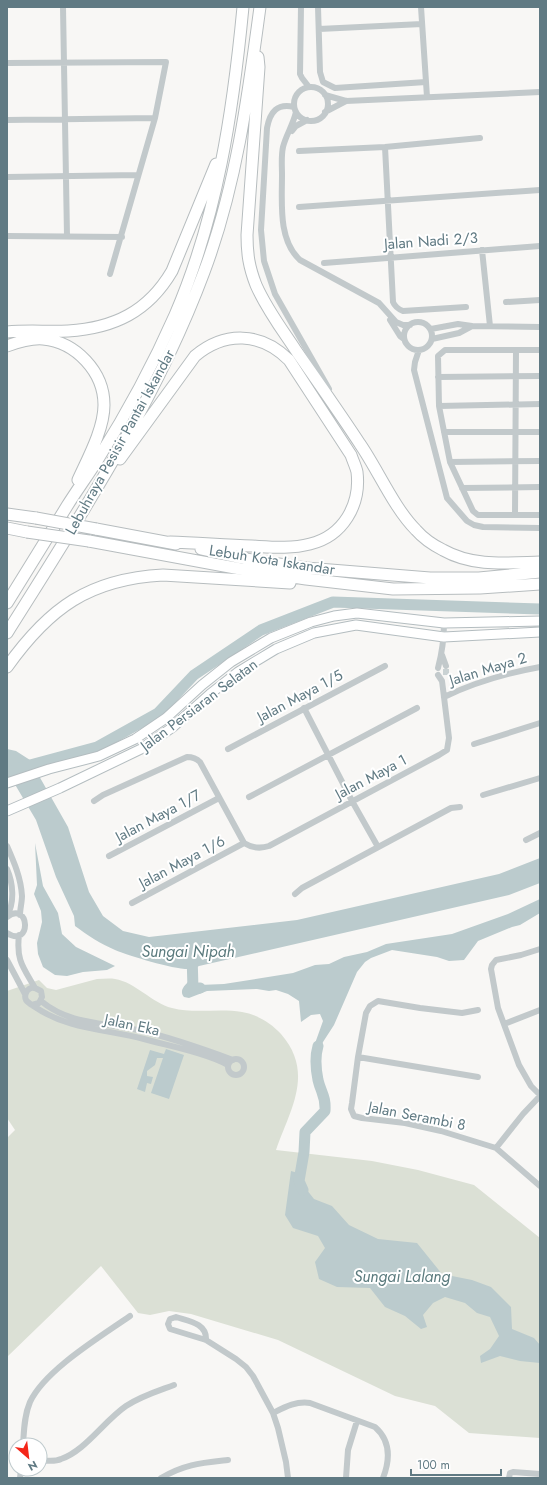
<svg xmlns="http://www.w3.org/2000/svg" width="547" height="1485" viewBox="0 0 547 1485" font-family="Jost,sans-serif">
<rect width="100%" height="100%" fill="#f8f7f5"/>
<path fill="#dbe0d5" d="M97,979c6,0 12,-1 18,0 20,3 37,24 57,29 22,6 47,0 70,4 14,2 29,11 39,22 34,39 9,76 -5,116l96,11 46,9 56,15 66,53v200l-71,-5 -34,-27 -40,-10 -117,-56 -87,-26 -22,-3 -19,4 -12,-2 -37,-47 -94,91v-219l8,-8 -8,-12v-127l32,-11 8,8 9,2z"/>
<path fill="#bbcbcd" d="M7,749l9,2 14,9 38,67 21,65 14,24 20,15 26,6 148,-17 202,-46 41,-16v25l-31,12 -310,71c-3,2 -5,3 -9,3 -15,1 -60,-13 -75,-19 -14,-6 -28,-15 -40,-24l-1,-10 -18,-39 -20,-57 -29,-49z
M35,843l8,43 15,27 4,21 14,13 39,19 -8,4 -24,2 -16,4 -12,-1 -12,-8 -5,-13 -1,-11 5,-21 -1,-11 -7,-17 3,-9z
M540,899v14l-20,12 -8,2 -34,14 -14,19 -15,1 -12,-4 -45,-7 -21,8 -6,4 -8,10 -23,53 -11,17 -6,18 -4,-11 10,-28 -3,-7 -9,1 -10,7 -2,-21 -11,-7 -12,-4 -7,1 -12,-2 -50,2 -18,7 -5,-1c-5,-6 0,-11 5,-16h7l3,4 25,-1 69,-11 22,-8 14,-1 15,-7 23,-5 19,-8 66,-10 56,-20z
M166,1049l18,6 -15,44 -18,-6 12,-35h-6l-2,7 -8,6v5l6,1 -2,7 -4,-1 -2,9 -8,-3 13,-39 14,4z
M291,1171l7,2 5,12 11,14 18,7 17,19 29,14 39,4 25,31 30,6 19,7 20,20 1,22 22,9 6,7v18l-20,-2 -20,-5 -19,7 -1,-7 10,-7 9,-13 -9,-19 -13,-4 -12,-10 -20,-6 -12,6 -10,12 4,12 -6,2 -16,-13 -20,-9 -15,-19 -33,-1 -18,-8 -4,-17 10,-14 -7,-12 -25,-8 -8,-13z"/>
<g fill="none" stroke-linecap="round" stroke-linejoin="round">
<path stroke="#bbcbcd" stroke-width="11" d="M7,773l12,-5 78,-21 61,-34 36,-38 67,-45 72,-28 207,7
M192,954l1,35 7,-1
M303,1190l-4,-9 5,-29 1,-20 20,-21c1,-15 -4,-18 -7,-31 -2,-10 -3,-24 0,-34"/>
<path stroke="#cad2d3" stroke-width="6" stroke-dasharray="6 3" stroke-linecap="butt" d="M446,675v-9"/>
<defs>
<path id="secondary" d="M7,783l42,-14 50,-13 36,-17 31,-21 36,-33 29,-23 40,-24 40,-16 23,-6 23,-3 87,10 96,-2
M7,811l53,-23 81,-39 32,-22 37,-33 28,-22 38,-23 38,-16 42,-8 88,12 96,-5"/>
<path id="highway" d="M258,57l1,10 -12,168c0,19 2,32 9,50 10,23 25,43 39,64 22,32 44,63 65,95 18,26 34,64 56,86 7,8 17,15 27,20 30,17 64,13 97,12
M7,332c21,-2 41,0 61,-1 46,-3 80,-19 104,-60l44,-107
M7,346c11,-4 24,-8 36,-7 33,3 61,33 61,66 0,24 -16,53 -26,75
M120,459l75,-103c30,-25 66,-24 94,4l62,95c2,6 5,12 6,17 4,33 -14,64 -47,72 -19,5 -39,3 -58,2 -27,-1 -55,-3 -82,-4
M7,514l29,4
M7,528l20,4
M96,529l80,15
M89,541l157,29 60,9 87,10 87,-1 60,-4
M201,549l45,10 60,9 124,10h49l61,-6
M7,603c20,-32 40,-65 60,-97 10,-16 21,-31 31,-47 29,-46 55,-94 77,-144 42,-97 58,-203 68,-308
M7,633c73,-116 149,-232 197,-361 32,-85 44,-175 56,-265
M7,667c42,-59 82,-88 156,-92l127,8"/>
</defs>
<use href="#secondary" stroke="#b4bdc0" stroke-width="11"/>
<use href="#highway" stroke="#b7bdbf" stroke-width="13"/>
<path stroke="#c2c9cb" stroke-width="6" d="M63,7l4,229
M301,7l-1,67 2,4 7,9
M318,7l2,65 3,10 12,6 91,-6
M421,7l6,90
M319,29l103,-5
M7,63l159,-1 -11,56 -45,156
M294 104a17 17 0 1 1 34 0a17 17 0 1 1-34 0Z
M325,95l21,6 194,-9
M294,107c-17,-4 -24,5 -27,21l-6,102 3,31 11,33 54,95
M296,112c-3,13 -10,23 -13,35 -2,9 -1,19 -1,28 0,28 -4,65 18,85l79,43 17,19 7,3h7
M325,112l21,-11
M7,120l148,-2
M292,131l4,-5 11,-6
M385,147l8,155c2,5 5,7 10,9l63,-4
M299,151l86,-4 95,-9
M7,177l131,-2
M299,207l241,-17
M7,236l115,1
M482,250l8,76
M324,263l216,-17
M506,302l34,-2
M390,320l10,16 4,3
M404 336a14 14 0 1 1 28 0a14 14 0 1 1-28 0Z
M472,326l68,1
M431,329l27,-5 14,2 -13,7 -27,6
M419,350l-4,12 -1,8 33,128 20,23 7,4 9,2 57,1
M540,350h-95l-7,6 1,50 11,56 23,49 5,4h62
M438,377l102,-1
M439,406l101,-2
M444,432h96
M450,462l90,-1
M462,488l78,-1
M515,515l1,-165
M442,655l4,11
M438,668c4,-15 6,-29 6,-45
M444,697c31,-15 63,-24 96,-30
M304,708l48,93 26,46
M474,744l66,-21
M228,749l157,-83
M483,795l57,-17
M249,797l168,-89
M94,801l9,-6 84,-38c6,0 9,1 13,5l44,81c8,5 16,6 25,3l170,-91 8,-5 2,-12 -5,-41 -2,-16 -4,-6
M526,840l14,-7
M7,846c7,16 14,32 15,50 0,6 -2,13 -2,19
M109,856l110,-58
M7,869c6,14 8,33 0,47
M295,894l7,-6 149,-80 9,-1
M132,903l112,-60
M7,917c23,-17 25,32 0,16
M19,935c-3,25 4,32 16,53
M540,949l-19,6 -25,5 -4,5 -1,4 7,39 21,57 12,21 9,9
M7,960l18,34
M41,1001c30,25 66,21 101,30 31,7 61,18 91,29
M32,1005l7,-2 3,-6 -1,-6 -6,-3c-3,0 -3,-1 -6,1 -3,2 -5,7 -3,11 2,3 6,5 9,7 34,23 71,22 109,32 25,7 62,14 84,26
M478,1010l-16,3 -42,-5 -42,-7 -8,5 -4,7 -8,44 -6,46 -1,6 3,7 8,2 43,5 36,8 55,17 44,38
M504,1024l36,-14
M358,1057l120,20
M228 1067a8 8 0 1 1 16 0a8 8 0 1 1-16 0Z
M496,1148l27,-34 17,-18
M206,1340c1,-17 -18,-19 -30,-23l-6,2 -2,5 2,5 36,11 30,19 10,8 7,9 20,37 5,15 8,34 2,16
M273,1413c12,-6 23,-12 37,-10l65,24c16,14 15,33 8,51
M23,1445c1,-14 1,-29 7,-43 15,-32 70,-65 100,-86
M40,1460c7,1 15,2 21,-1 24,-8 43,-38 65,-53 15,-10 32,-15 48,-21
M20,1478l1,-9
M161,1478c24,-14 40,-15 67,-18
M346,1478l2,-28 9,-29
M509,1478l1,-5 3,-1 27,2"/>
<use href="#secondary" stroke="#fff" stroke-width="9"/>
<use href="#highway" stroke="#fff" stroke-width="11"/>
<defs>
<path id="highway-bridge" d="M36,518l60,11
M27,532l62,9"/>
</defs>
<use href="#highway-bridge" stroke="#b7bdbf" stroke-width="13" stroke-linecap="butt"/>
<use href="#highway-bridge" stroke="#fff" stroke-width="11"/>
</g>
<g text-anchor="middle" stroke-width="4" stroke-linejoin="round" paint-order="stroke">
<g font-size="15" fill="#607a83" stroke="#fff">
<text transform="translate(431 241) rotate(-4)" y="5">Jalan Nadi 2/3</text>
<text transform="translate(120 442) rotate(-61)" y="5">Lebuhraya Pesisir Pantai Iskandar</text>
<text transform="translate(272 560) rotate(9)" y="5">Lebuh Kota Iskandar</text>
<text transform="translate(488 669) rotate(-17)" y="5">Jalan Maya 2</text>
<text transform="translate(300 696) rotate(-28)" y="5">Jalan Maya 1/5</text>
<text transform="translate(199 705) rotate(-37)" y="5">Jalan Persiaran Selatan</text>
<text transform="translate(371 777) rotate(-28)" y="5">Jalan Maya 1</text>
<text transform="translate(158 816) rotate(-28)" y="5">Jalan Maya 1/7</text>
<text transform="translate(182 862) rotate(-28)" y="5">Jalan Maya 1/6</text>
<text transform="translate(132 1025) rotate(12)" y="5">Jalan Eka</text>
<text transform="translate(417 1116) rotate(11)" y="5">Jalan Serambi 8</text>
</g>
<g font-size="16" font-style="italic" fill="#5a7a7d" stroke="#fff">
<text x="188" y="957">Sungai Nipah</text>
<text x="402" y="1282">Sungai Lalang</text>
</g>
</g>
<rect width="547" height="1485" fill="none" stroke="#607a83" stroke-width="16"/>
<g transform="translate(28 1457) rotate(152)"><circle r="19" fill="#ffffff" stroke="#bfcacd"/>
<path d="M0-3L7 15L0 10L-7 15Z" fill="#f42619"/>
<text y="-6" font-size="11" font-weight="bold" text-anchor="middle" fill="#607a83">N</text>
</g>
<path d="M411 1469v6h90v-6" fill="none" stroke="#607a83" stroke-width="2"/>
<text x="417" y="1469" font-size="12" fill="#607a83" stroke="#ffffff" stroke-width="3" paint-order="stroke">100 m</text>
</svg>
